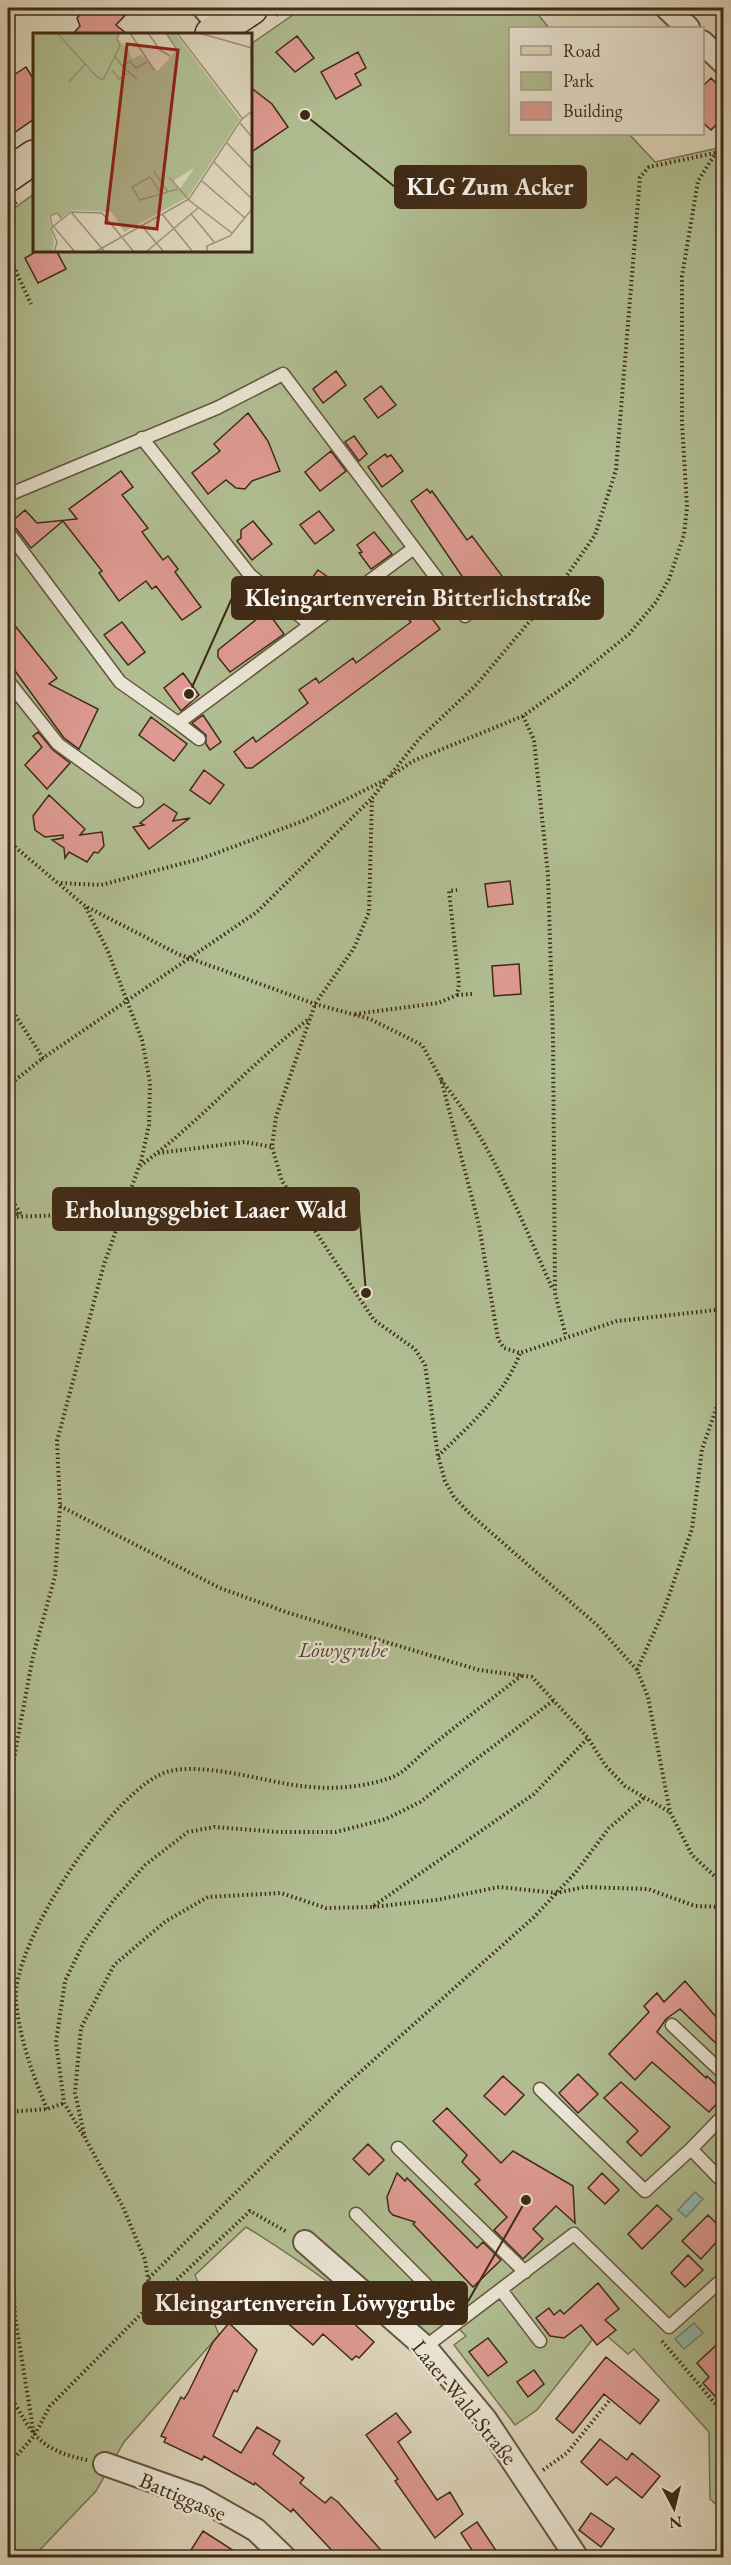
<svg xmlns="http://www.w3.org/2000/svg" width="731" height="2565" viewBox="0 0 731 2565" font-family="'EB Garamond',serif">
<rect width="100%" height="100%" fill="#ddd5bb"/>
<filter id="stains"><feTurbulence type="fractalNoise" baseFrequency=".00333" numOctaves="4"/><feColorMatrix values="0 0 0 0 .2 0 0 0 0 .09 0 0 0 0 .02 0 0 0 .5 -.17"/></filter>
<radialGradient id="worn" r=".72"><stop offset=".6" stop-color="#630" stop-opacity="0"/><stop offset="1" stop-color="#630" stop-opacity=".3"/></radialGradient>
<path fill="#b0bd91" stroke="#787454" stroke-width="1.5" d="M303,8h230l16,20h-39v106h119l26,28 68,-15 1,2271 -7,6 6,7v80l-13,-12 -1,-67 -75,-83 -6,5 -28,-24 -63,80 -22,15 -61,-80 12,-9 -16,-16 -37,32c-52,-48 -107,-88 -167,-125l-51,48 24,60 -95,107 -28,49 -63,66h-25v-2344l26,-19v56h216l1,-206z"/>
<path fill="#93b9b1" stroke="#718073" stroke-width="1.5" d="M695,2192l8,7 -17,18 -8,-7z
M694,2323l9,10 -19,16 -9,-10z"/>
<path fill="#de9a92" stroke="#3f2a16" stroke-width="1.5" d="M87,8h45l-16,17 11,9h-54l7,-8 -3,-8z
M297,36l17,22 -19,14 -19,-20z
M358,52l8,16 -11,6 6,11 -25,14 -15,-27z
M26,67l8,13v39l-26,18v-58z
M711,78l12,12v28l-12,12 -9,-8v-35z
M250,87l22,17 16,23 -38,26z
M39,250h17l10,19 -28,14 -13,-25z
M336,371l10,14 -23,18 -10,-14z
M381,386l15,19 -18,13 -14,-19z
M248,413l20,28 12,30 -28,10 -7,8 -9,-1 -10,-8 -18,14 -16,-21 28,-22 -6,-7z
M354,436l13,18 -8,7 -14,-19z
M331,451l15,20 -26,20 -15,-19z
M385,454l2,3 4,-2 12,16 -21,16 -14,-20z
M121,471l12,16 -11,8 26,33 -6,4 21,28 5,-4 10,13 -3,3 26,35 -19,13 -26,-34 -4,3 -6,-8 -27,20 -20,-28 3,-2 -39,-50 -32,27 -16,-21 -6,-3 16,-14 12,13 40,-4 -8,-10z
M427,489l3,4 2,-2 35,49 5,-4 33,44 -29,23 -14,-18 4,-3 -55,-81z
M319,511l15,19 -19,14 -15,-19z
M253,521l19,23 -20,16 -15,-19 4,-3v-8z
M374,532l18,22 -21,15 -12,-16 3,-1 -5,-7z
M318,570l21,15 -16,20 -20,-15z
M424,608l16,21 -169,125 -19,14h-6l-12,-16 19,-15 3,5 52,-39 -9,-13 17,-12 3,5 34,-25 3,5 55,-41 -3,-3z
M267,611l17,23 -54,38 -12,-15v-7z
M8,617l49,61 -8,6 49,25 -19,40 -15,-11 -54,-74 5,3 -7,-10z
M122,622l23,30 -17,13 -24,-30z
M183,673l16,22 -18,16 -17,-23z
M203,715l18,27 -11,8 -4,-6v-9l-14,-12z
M151,717l36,27 -13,17 -35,-26z
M38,732l15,18 17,13 -23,26 -22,-24 17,-18 -9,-11z
M204,770l20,15 -14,19 -20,-14z
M49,795l36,34 -5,6 22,-3 2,14 -6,7 -4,-1 -7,10 -18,-10 -4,6 -1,-10 -12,-8 11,-2v-3l-18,2 -10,-7 -2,-14z
M164,804l13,9 -4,8 17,-3 -41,31 -16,-22 11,-2 -4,-2z
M510,881l3,23 -25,3 -3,-23z
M519,964l2,30 -27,2 -2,-30z
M685,1981l38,44v25l-43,-41 -14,10 -9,13 49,46 1,-2 16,15v6l-14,15 -57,-50 -17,18 -26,-26 40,-42 -5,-6 13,-13 7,9z
M578,2074l20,20 -20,19 -19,-20z
M503,2076l21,19 -19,20 -21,-19z
M621,2082l49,45 -29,29 -14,-14 11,-11 -34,-33z
M447,2108l54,55 12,-12 60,35 2,37 -19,-17 -23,23 10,10 -20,20 -29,-29 13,-13 -32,-33 5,-4 -18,-18 5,-7 -34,-34z
M368,2144l16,16 -15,15 -16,-16z
M397,2173l8,8 2,-3 70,70 6,-6 18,18 -28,27 -60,-63 2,-2 -22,-7 -4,-4 -2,-14z
M602,2173l17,17 -14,14 -17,-16z
M657,2205l15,14 -30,30 -14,-15z
M708,2215l15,15v5l-22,24 -19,-18z
M688,2255l15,15 -18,17 -14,-14z
M598,2283l21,26 -14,11 11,10 -19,15 -16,-20 -17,13 -14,-2 -14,-18 13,-10 5,7 6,-5 4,4z
M313,2286l61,56 -15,16 -3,-2 -4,4 -29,-26 -10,11 -29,-25z
M229,2323l28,27 -20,42 -3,-2 -21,46 28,17 16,-26 23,14 -7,13 31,24 -4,5 25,20 6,-6 7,5 50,56h-49l-46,-49 -2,3 -36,-29 -1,2 -50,-29 -2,4 -38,-18 2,-4 -5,-2 20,-39 3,2 4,-6 25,-51z
M488,2338l19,24 -19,14 -19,-24z
M723,2339v66l-20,-22 6,-6 -12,-14z
M606,2357l53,43 -19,24 -36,-30 -31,39 -17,-14z
M534,2370l10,14 -16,13 -11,-15z
M396,2413l15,19 -13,10 39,58 13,-8 13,22 -28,24 -40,-57 3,-2 -32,-44z
M600,2439l27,21 5,-7 28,23 -18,22 -26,-21 -9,8 -26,-23z
M591,2513l23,16 -13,18 -22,-17z
M477,2522l24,36h-24l-16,-25z
M203,2531l42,27h-59z"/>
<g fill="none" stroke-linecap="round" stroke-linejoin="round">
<defs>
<path id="service" d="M142,438l108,137 60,49
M8,495l209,-87 66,-34 131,174 -236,175 -58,-41 -112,-150
M414,548l51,68
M8,681l50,63 79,57
M178,723l21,16
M672,2025l52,49
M540,2089l105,102 46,-42 33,34
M398,2148l127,124
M691,2149l33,-34
M356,2214l105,106
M501,2290l39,51
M425,2347l149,-113 95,93 55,-49"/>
<path id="minor" d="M204,8l17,20
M667,8l21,20
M702,42l22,21
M305,2242l120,105 60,72 92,139
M105,2464l93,33 58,33 29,28"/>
<path id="primary" d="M212,34l39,-26
M8,175l26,-18"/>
</defs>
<use href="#service" stroke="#66553f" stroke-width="15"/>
<use href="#minor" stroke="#66553f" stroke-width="26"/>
<use href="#primary" stroke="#3f2a16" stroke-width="36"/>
<path stroke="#3f2a16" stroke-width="4" stroke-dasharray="1.5 3" stroke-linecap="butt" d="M276,15l12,-7
M724,151l-75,16 -9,10 -24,293 -21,65 -34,49 -84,100 -58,55 -47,59 -3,114 -15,36 -39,56 -39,113 -4,30 10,34 92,139 41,29 10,16 13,91 7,25 9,16 17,18 126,110 40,45 11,27 22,115 22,43 32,30
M8,208l11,-8
M8,254l23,50
M523,716l11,24 14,135 5,163 2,255 11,44
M391,776l22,-15 110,-45 45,-32 61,-50 27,-32 13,-23 15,-44 3,-28 -5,-84v-147l16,-95 17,-27
M8,841l77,65 93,48 137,50 55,15 52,26 19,34 38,146 19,114 6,9 16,5 97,-32 107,-12
M61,883l40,2 102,-27 100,-37 82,-41
M457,995l15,-1
M8,1004l35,54 214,-146 115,-114
M355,1014l83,-11 19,-8 2,-11 -10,-93 8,-1
M441,1080c50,61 80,139 112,210
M8,1086l35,-28
M158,1153l87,-11 27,5
M140,1166c61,-45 110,-102 170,-148
M8,1193l14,23
M8,1210l13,5
M8,1217l113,-4
M438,1456c31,-30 67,-61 82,-103
M60,1506l160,82 69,25 190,57 53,7 56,61 17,27 20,21 45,26
M637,1670l27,-60 28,-81 10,-80 22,-63
M8,1791l25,-135 22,-80 5,-70 -3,-65 47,-177 37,-103 8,-36 1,-43 -8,-42 -35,-91 -22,-43
M373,1907l63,-7 63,-13 58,6 27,-6 64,2 47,17 29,1
M47,2109c-14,-34 -28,-71 -31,-109 -5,-55 99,-216 154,-229 33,-7 80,6 112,12 37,7 73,7 108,-5 14,-4 27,-21 39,-30 30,-25 62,-48 93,-73
M8,2112l39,-3 17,-6
M83,2135l-19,-32 -8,-61 9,-61 19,-39 29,-41 32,-36 43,-33 26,-5 64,5h58l50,-13 34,-17 134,-102
M8,2149l7,168 19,118
M149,2278l192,-189 193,-172 42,-45 33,-44 36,-31
M152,2303l-7,-43 -22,-53 -38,-69 -10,-45 6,-65 33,-63 52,-44 42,-24 73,-4 45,15 46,-1 162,-113 54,-56
M662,2341l62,73
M8,2392c25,42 28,57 79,68
M8,2465l26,-29 16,-30 102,-103 98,-92 37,21
M543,2470l24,-17 42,-52
M8,2547l9,11"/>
<use href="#service" stroke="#e9e4d3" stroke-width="12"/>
<use href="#minor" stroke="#e9e4d3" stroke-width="22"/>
<use href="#primary" stroke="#ddd5bb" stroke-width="33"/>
</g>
<g text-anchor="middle" stroke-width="5" stroke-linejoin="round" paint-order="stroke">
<g font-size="22" font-style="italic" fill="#56472f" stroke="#e9e4d3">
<text x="343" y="1657">Löwygrube</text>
</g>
<g font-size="22" fill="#3f2a16" stroke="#e9e4d3">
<text transform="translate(465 2402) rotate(51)" y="8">Laaer-Wald-Straße</text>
<text transform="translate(183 2496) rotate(23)" y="8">Battiggasse</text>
</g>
</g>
<g transform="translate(33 33)">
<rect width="219" height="219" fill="#ddd5bb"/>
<path d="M0,0h86l-3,5 12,10 4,11 9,-4 17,16 19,-22 -10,-16h8l65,86 -52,78 -64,35 -12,-20 -40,-2 -11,8 -4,-6 -9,4 6,26 -2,10h-19zM161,135l-14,21 -14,-15 7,7z" fill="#b0bd91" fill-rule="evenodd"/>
<path fill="none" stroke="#9e9179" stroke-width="1.5" d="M24,0l39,43 7,4M97,0l24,37M115,0l12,17 10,6M133,0l11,17M144,0l65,85M166,0l53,15M218,15l1,35M81,22l8,11 8,-5 6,7 11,-6M89,33l15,13M79,37l7,9 8,-6M70,47l17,-34 -3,-8 3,-5M36,49l16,-18M207,90l12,14M194,110l25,26M181,129l38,37M121,139l14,20M136,144l21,24 42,32M169,148l43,37M129,161l-12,-17 -18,10 8,13 38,-11M38,179l31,1 32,39M38,179l34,40M129,181l31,38M158,181l24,29M108,192l23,27M19,193l-2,-10 7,-3 5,6M20,193l22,26M21,219l3,-10 -6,-14 20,-16M62,219l94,-53 52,-79 11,-9M113,219l52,-44M174,219v-6l23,-10 22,-27"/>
<path fill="#8f2418" fill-opacity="0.15" stroke="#8f2418" stroke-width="3" d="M94,11l51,6 -21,179 -51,-6z"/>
<rect width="219" height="219" fill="none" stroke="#3f2a16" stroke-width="3"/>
</g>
<path fill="none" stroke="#3f2a16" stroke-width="2" d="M305 115L395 187M189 694L232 598M366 1293L359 1209M526 2200L467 2303"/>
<g fill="#3f2a16" stroke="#e9e4d3" stroke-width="2">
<circle cx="305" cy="115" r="6"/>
<circle cx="189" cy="694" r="6"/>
<circle cx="366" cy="1293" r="6"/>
<circle cx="526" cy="2200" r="6"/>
</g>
<g fill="#3f2a16" stroke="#3f2a16" stroke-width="2">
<rect x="395" y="166" width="191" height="42" rx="6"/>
<rect x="232" y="577" width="371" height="42" rx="6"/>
<rect x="53" y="1188" width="306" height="42" rx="6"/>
<rect x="143" y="2282" width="324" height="42" rx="6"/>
</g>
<g font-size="24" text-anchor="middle" font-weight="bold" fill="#fff">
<text x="490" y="195">KLG Zum Acker</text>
<text x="418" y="606">Kleingartenverein Bitterlichstraße</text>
<text x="206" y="1218">Erholungsgebiet Laaer Wald</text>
<text x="305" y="2311">Kleingartenverein Löwygrube</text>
</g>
<rect width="731" height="2565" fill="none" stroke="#ddd5bb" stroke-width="30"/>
<rect x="9" y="9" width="713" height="2547" fill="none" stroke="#3f2a16" stroke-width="3"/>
<rect x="15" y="15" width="701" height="2535" fill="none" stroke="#3f2a16" stroke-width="1.5"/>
<rect x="509" y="27" width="195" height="108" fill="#e9e4d3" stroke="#a59a87" stroke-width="1.5"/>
<rect x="521" y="46" width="30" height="9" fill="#ddd5bb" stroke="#a59a87" stroke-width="1.5"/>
<text x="563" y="57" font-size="18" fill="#3f2a16">Road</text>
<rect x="521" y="72" width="30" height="18" fill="#b0bd91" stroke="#a59a87" stroke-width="1.5"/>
<text x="563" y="87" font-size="18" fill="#3f2a16">Park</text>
<rect x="521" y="102" width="30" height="18" fill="#de9a92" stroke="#a59a87" stroke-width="1.5"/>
<text x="563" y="117" font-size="18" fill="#3f2a16">Building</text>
<g transform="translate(674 2508) rotate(173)" stroke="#e9e4d3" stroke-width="4.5" paint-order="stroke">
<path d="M0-4.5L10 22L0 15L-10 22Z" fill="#3f2a16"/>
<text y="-9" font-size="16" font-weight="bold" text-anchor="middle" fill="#3f2a16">N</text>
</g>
<rect width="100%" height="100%" filter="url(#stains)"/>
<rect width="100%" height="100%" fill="url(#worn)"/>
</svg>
